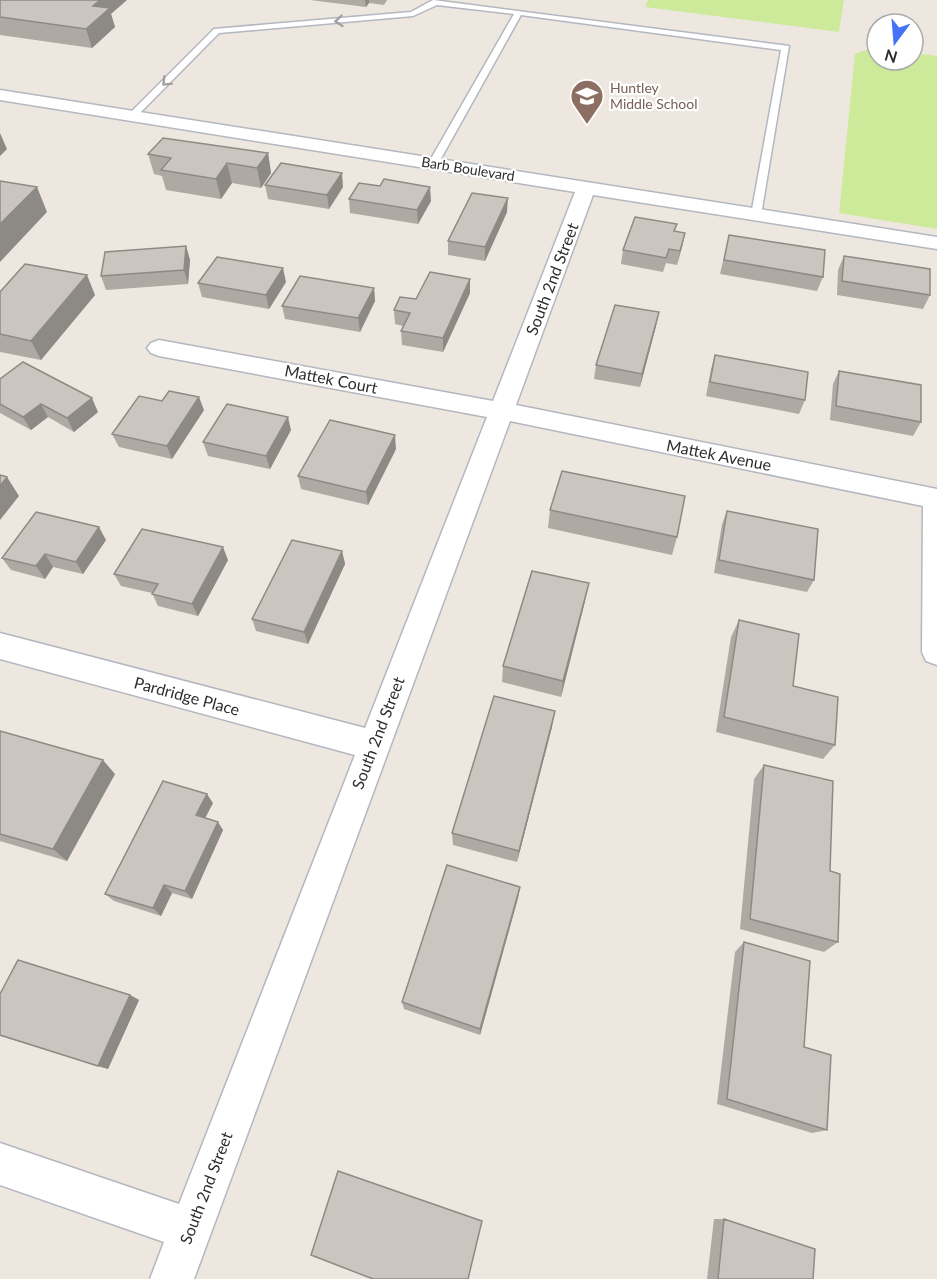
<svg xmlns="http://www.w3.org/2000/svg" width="937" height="1279" viewBox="0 0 937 1279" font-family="Lato,sans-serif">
<rect width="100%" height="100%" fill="#eee7e0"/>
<path fill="#cdea9a" d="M648,0h196l-5,32 -194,-25z
M871,48l6,1v11h36v-7l24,3v173l-98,-16 16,-159z"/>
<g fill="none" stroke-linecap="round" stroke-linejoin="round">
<defs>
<path id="lane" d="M433,0l356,46 -28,169 -5,3 -5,-3 30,-165 -260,-35 -83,149 -5,3 -5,-3 86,-150 -77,-9 -24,11 -194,17 -84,85 -8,-2 87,-87 197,-17z"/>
<path id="street" d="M0,90l937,147v12l-344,-54 -77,210 421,84v176l-11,-4 -4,-9 1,-146 -413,-85 -316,858h-44l14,-37 -164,-57v-42l179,61 176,-449 -355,-96v-26l365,95 122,-311 -328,-61 -8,-3 -4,-5 4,-5 8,-3 334,61 82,-209 -575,-92z"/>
</defs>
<use href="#lane" stroke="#b3b7c0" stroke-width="3"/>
<use href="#street" stroke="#b3b7c0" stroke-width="3"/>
<use href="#lane" fill="#fff" fill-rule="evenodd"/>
<use href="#street" fill="#fff" fill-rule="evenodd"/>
</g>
<path fill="#aea9a3" d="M0,0l111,14 4,13 -23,21 -92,-13z
M310,0h77l-3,5 -15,-2 -3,4z
M268,153l3,20 -10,15 -29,-5 -11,16 -55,-9 -4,-14 -8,-2 -6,-20z
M265,185l78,2 -14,22 -61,-10z
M380,186l51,15 -13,23 -68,-11 -1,-14z
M507,212l-22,49 -37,-6v-14z
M675,231l10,2 -8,32 -11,-2 -3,9 -42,-8 2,-14z
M729,235l94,42 -6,14 -97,-17z
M186,246l4,14 -2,24 -82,6 -5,-14z
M844,256l86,39 -7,14 -86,-14 1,-25z
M286,282l-17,27 -67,-12 -4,-14z
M374,288l1,13 -15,31 -75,-13 -3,-13z
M0,292l95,3 -54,65 -41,-8z
M470,293l-27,59 -41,-7 -1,-14 2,-5 -8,-2 -1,-14 22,-11z
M656,326l-16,61 -46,-8 2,-14z
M715,355l90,45 -6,14 -93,-18 5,-27z
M839,371l82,51 -8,14 -83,-16 3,-36z
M0,379l98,33 -24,20 -26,-15 -17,13 -31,-17z
M204,410l-32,49 -53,-12 -7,-13z
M291,430l-21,39 -62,-13 -5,-14z
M396,449l-28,56 -67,-16 -3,-13z
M550,510l127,27 -5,18 -124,-27z
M727,511l87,69 -7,12 -93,-19 8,-49z
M106,540l-23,34 -30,-7 -8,12 -34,-9 -9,-12z
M342,551l3,13 -37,80 -52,-13 -4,-12z
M228,560l-30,56 -40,-10 -6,-13 -31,-7 -7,-12z
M585,601l-24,96 -59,-15 1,-16z
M739,620l96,125 -12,14 -107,-27 15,-95z
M552,727l-35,135 -64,-17 -1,-12z
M0,731l115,43 -48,87 -67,-20z
M764,765l66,106 8,71 -14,10 -84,-23 14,-150z
M213,803l-8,15 18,12 -31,69 -20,-6 -11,23 -47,-15 -9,-7z
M520,887l-2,11 -38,137 -76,-26 -2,-7z
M744,942l60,105 23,83 -15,3 -95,-29 18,-152z
M0,994l130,1 9,5 -31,69 -108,-33z
M714,1219h10l89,60h-106z"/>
<path fill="#8d8a85" d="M100,0h27l-16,14 4,13 -23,21 -6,-19 7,-23z
M365,0h4v3l-3,4z
M0,133l7,16 -7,7z
M268,153l3,20 -10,15 -4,-20z
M227,163l5,20 -11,16 -5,-20z
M342,173l1,14 -14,22 -2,-14z
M37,187l10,25 -47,50v-38z
M430,187l1,14 -13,23 -1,-14z
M508,198l-1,14 -22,49v-14z
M685,233l-3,14 -5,18 3,-14z
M186,246l4,14 -2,24 -4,-14z
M283,268l3,14 -17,27 -3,-14z
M87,275l8,20 -54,65 -10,-19z
M470,279v14l-27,59v-14z
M374,288l1,13 -15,31 -2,-14z
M659,312l-3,14 -16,61 2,-13z
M199,397l5,13 -32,49 -5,-13z
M92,398l6,14 -24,20 -7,-14z
M41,404l7,13 -17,13 -8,-13z
M288,417l3,13 -21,39 -4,-13z
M395,435l1,14 -28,56 -2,-13z
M7,477l12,19 -19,24v-34z
M99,527l7,13 -23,34 -7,-12z
M223,547l5,13 -30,56 -6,-12z
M342,551l3,13 -37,80 -4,-12z
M45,554l8,13 -8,12 -9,-13z
M589,583l-4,18 -24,96 2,-16z
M555,711l-3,16 -35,135 2,-11z
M103,760l12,14 -48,87 -14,-12z
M207,794l6,9 -11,21 -6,-9z
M218,822l5,8 -31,69 -7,-8z
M164,885l8,8 -11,23 -8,-8z
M520,887l-2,11 -38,137v-6z
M130,995l9,5 -31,69 -10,-3z"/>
<path fill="#cac5be" stroke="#8d8a85" stroke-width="1.5" d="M0,0h100l-7,6 17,2 -24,21 -86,-12z
M163,138l105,15 -11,15 -30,-5 -11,16 -55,-9 10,-12 -23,-4z
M281,163l61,10 -15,22 -62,-10z
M384,179l46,8 -13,23 -68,-11 10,-16 21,3z
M0,181l37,6 -37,37z
M472,193l36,5 -23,49 -37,-6z
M635,217l42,7 -3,7 11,2 -5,18 -11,-2 -3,9 -43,-8z
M729,235l96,15 -2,27 -99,-17z
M186,246l-2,24 -83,6 4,-24z
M844,256l86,13v26l-88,-14z
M217,257l66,11 -17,27 -68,-12z
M25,264l62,11 -56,66 -31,-7v-42z
M430,272l40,7 -27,59 -42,-7 9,-18 -16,-3 6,-13 16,2z
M300,276l74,12 -16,30 -76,-12z
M615,305l44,7 -17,62 -46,-9z
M715,355l93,17 -3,28 -95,-18z
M23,362l69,36 -25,20 -26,-14 -18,13 -23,-13v-25z
M839,371l82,14v37l-85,-16z
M169,391l30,6 -32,49 -55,-12 27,-38 23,5z
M227,404l61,13 -22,39 -63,-14z
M330,420l65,15 -29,57 -68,-16z
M562,471l123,25 -8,41 -127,-27z
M0,475l7,2 -7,9z
M727,511l91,18 -4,51 -95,-20z
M36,512l63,15 -23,35 -31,-8 -9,12 -34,-8z
M142,529l81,18 -31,57 -40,-10 6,-10 -44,-10z
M292,540l50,11 -38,81 -52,-13z
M532,571l57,12 -26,98 -60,-15z
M739,620l60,14 -6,52 45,11 -3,48 -111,-28z
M494,696l61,15 -36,140 -67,-18z
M0,731l103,29 -50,89 -53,-15z
M764,765l69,16 -3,90 10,3 -2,68 -88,-23z
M163,781l44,13 -11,21 22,7 -33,69 -21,-6 -11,23 -48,-14z
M447,865l73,22 -40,142 -78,-27z
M744,942l66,19 -6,86 27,8 -4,75 -100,-31z
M18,960l112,35 -32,71 -98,-31v-41z
M338,1171l144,50 -14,58h-95l-62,-24z
M724,1219l91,30 -2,30h-95z"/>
<defs><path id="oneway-chevron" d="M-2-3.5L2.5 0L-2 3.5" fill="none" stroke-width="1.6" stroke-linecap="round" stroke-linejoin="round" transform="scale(1.5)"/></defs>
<g stroke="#a0a0a0">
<use href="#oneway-chevron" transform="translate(339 21) rotate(175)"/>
<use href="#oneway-chevron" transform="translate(166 82) rotate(135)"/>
</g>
<defs>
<symbol id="school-pin" viewBox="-11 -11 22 30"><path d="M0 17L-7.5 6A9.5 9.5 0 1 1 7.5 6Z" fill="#8d6e63" stroke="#fff"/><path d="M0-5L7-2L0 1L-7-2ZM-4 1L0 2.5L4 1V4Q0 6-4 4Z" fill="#fff"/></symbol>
</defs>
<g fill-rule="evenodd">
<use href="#school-pin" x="568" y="77" width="38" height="52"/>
</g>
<g text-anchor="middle" stroke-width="4.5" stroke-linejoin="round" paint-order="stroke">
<g font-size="14" fill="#785e54" stroke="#fff" text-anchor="start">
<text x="610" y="93">Huntley<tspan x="610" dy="16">Middle School</tspan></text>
</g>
<g font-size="14" fill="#2d2d2d" stroke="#fff">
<text transform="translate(468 169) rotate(9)" y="5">Barb Boulevard</text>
</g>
<g font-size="16" fill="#2d2d2d" stroke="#fff">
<text transform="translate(552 279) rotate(-69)" y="6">South 2nd Street</text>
<text transform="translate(331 379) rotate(11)" y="6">Mattek Court</text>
<text transform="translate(719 455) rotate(11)" y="6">Mattek Avenue</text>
<text transform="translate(187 696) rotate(15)" y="6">Pardridge Place</text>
<text transform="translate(378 733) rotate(-69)" y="6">South 2nd Street</text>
<text transform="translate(206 1188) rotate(-69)" y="6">South 2nd Street</text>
</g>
</g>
<g transform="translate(895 42) rotate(196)"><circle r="28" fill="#ffffff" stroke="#ababab" stroke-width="1.5"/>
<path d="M0-4.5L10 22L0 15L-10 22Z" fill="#4572f6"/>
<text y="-9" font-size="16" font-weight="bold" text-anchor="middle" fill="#2d2d2d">N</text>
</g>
</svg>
